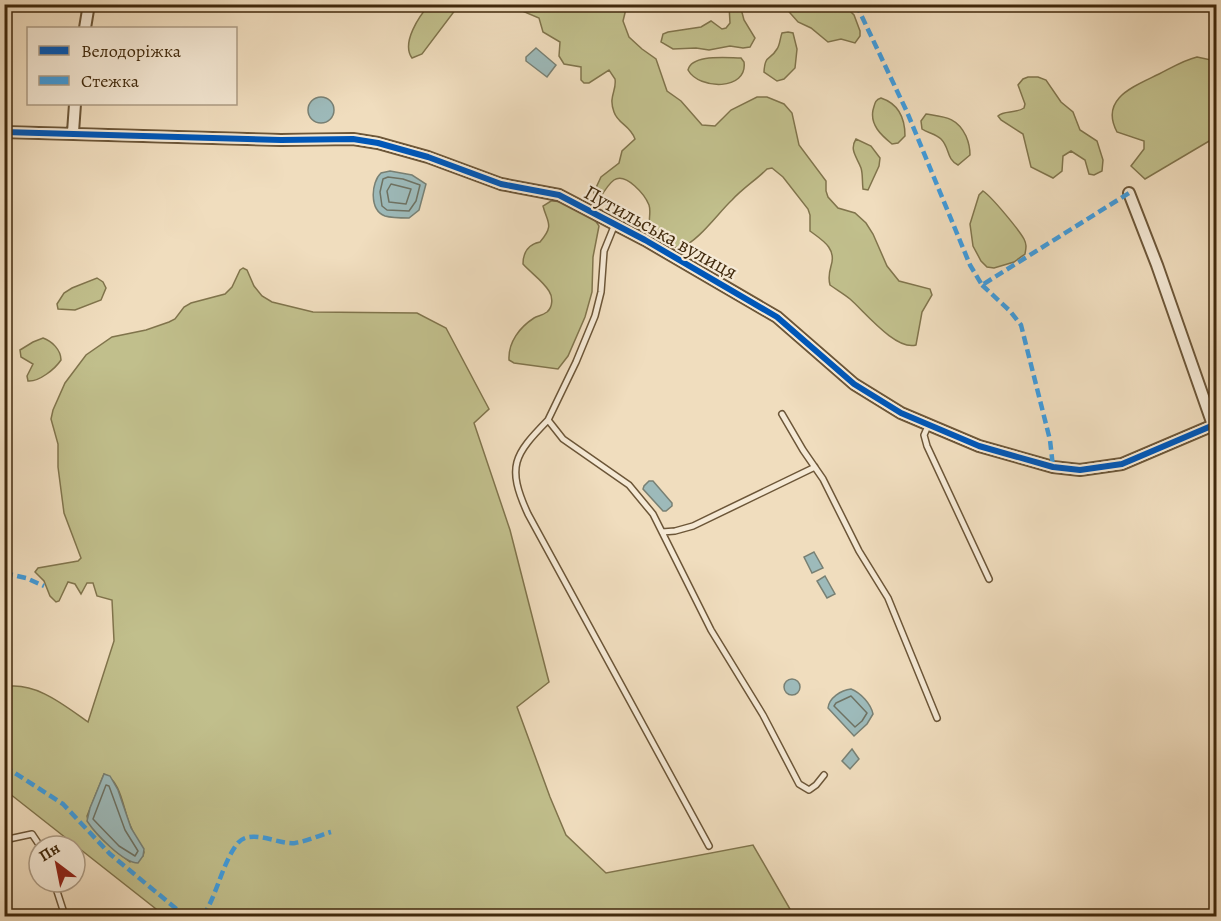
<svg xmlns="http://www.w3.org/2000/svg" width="1221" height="921" viewBox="0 0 1221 921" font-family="Alegreya,serif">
<rect width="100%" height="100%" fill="#f0ddbe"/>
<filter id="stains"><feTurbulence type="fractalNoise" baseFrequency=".00333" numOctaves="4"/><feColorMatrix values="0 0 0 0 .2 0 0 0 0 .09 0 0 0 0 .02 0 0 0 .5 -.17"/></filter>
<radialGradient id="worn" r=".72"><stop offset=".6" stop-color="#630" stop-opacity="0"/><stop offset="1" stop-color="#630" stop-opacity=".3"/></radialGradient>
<path fill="#c1bf8c" stroke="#80744c" stroke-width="1.5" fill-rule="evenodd" d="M430,4l29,1 -37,49 -10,4c-11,-15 7,-42 18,-54z
M508,5h117l1,4 -3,12 6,16 13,12 14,10 11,32 14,10 21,24 13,1 16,-16 26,-13h10l17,7 8,9 7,32 27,36v10l2,6 10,11 17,5 11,10 7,11 14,32 12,15 31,8 2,6 -10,17 -6,33c-20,6 -52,-34 -66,-46 -6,-5 -13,-9 -20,-14 -2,-7 -1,-12 1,-19 6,-18 -9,-26 -21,-35v-16l-2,-6 -25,-32 -11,-9 -5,1c-11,11 -24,19 -35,31 -14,13 -34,42 -52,48 -9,-1 -23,-7 -28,-15 -6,-9 0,-19 -3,-28 -4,-10 -23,-33 -35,-25 -7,5 -12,15 -17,23h-4l1,-11 7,-15 18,-14 3,-12 13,-12c-5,-14 -17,-15 -21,-27 -6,-16 3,-21 1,-33l-6,-9 -20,13h-5l-3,-3v-13l-17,-3 -5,-8 1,-14 -17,-10 -4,-14z
M729,5h11l4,15 11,18 -5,9 -7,1 -13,-2 -21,4 -13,-2 -23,1 -12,-7 2,-8 5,-2 33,-5 10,-6 11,8 4,-1 4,-5z
M783,5h58l6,3 7,7 6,16v5l-5,7 -14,-4 -13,3 -17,-14 -13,-6z
M788,32l5,1 4,16 -2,19 -11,11 -7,2 -13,-9c1,-18 6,-11 13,-23 3,-4 3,-11 5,-16z
M1197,57l19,4v76l-71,42 -14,-13 13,-17v-8l-27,-9c-18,-34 18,-46 42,-58 12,-6 25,-14 38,-17z
M741,58l3,4c4,29 -45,28 -56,8 4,-16 38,-12 53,-12z
M1028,77h10l8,3 15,22 12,10 7,18 17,11 6,19 -1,11 -8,4 -5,-1 -4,-14 -14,-9 -8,5 -1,15 -9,7 -22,-11 -8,-33 -22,-14 -3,-4c6,-6 17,-2 26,-8l1,-4 -7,-19 5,-6z
M881,98c18,6 24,20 24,38l-7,7 -6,1c-11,-9 -22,-19 -19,-34 2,-7 2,-10 8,-12z
M926,114c19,3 31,3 40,22 3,7 4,12 4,19l-12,10c-12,-6 -8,-17 -17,-26 -5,-5 -13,-6 -19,-10l-1,-8z
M856,139l15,7 9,12 -1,8 -11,24 -5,-1c-1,-7 0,-15 -2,-21 -4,-11 -12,-18 -5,-29z
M983,191c9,6 36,39 41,48 3,6 2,9 1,15l-11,8 -20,6 -7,-1 -6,-6 -8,-15 -3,-22 9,-29z
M551,201c14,-1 41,12 48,25l-6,31 -1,35 -7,25 -17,39 -10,13 -44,-6 -5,-3c-1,-18 11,-33 25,-42 4,-2 9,-3 13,-6 6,-5 6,-15 2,-21 -6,-10 -18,-18 -26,-27 0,-12 6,-20 17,-22 15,-17 7,-20 3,-36z
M243,268l4,2 7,16 8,10 10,6 41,10 104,1 29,15 43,81 -15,14 36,107 39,152 -32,25 33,90 16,38 40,38 147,-28 41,71h-629l-160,-126 -1,-103c31,-6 60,18 84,35l26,-81 -2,-41 -15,-4 -4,-13h-6l-6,11 -6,-10 -7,-2 -9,19 -3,1 -6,-6 -6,-15 -9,-9 3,-4 40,-7 3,-3 -17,-45 -6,-46v-23l-7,-25 2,-9 12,-27 21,-28 26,-18 34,-7 23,-8 6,-3 9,-12 7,-4 34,-9 7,-7 8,-17zM104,774c18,7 19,37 27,53 3,9 9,16 13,25l-1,4 -13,6c-13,-9 -41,-31 -43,-46z
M97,278l6,4 3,6 -5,12 -26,10 -17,-1 -1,-5 7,-11 8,-5z
M43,338c9,3 18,12 18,22 -6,9 -22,22 -33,21l-1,-5 6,-12 -12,-7 -1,-7 13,-8z"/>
<path fill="#9dbaba" stroke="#788074" stroke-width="1.5" d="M536,48l20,17 -9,12 -21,-16v-4z
M308 110a13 13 0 1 1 26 0a13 13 0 1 1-26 0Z
M390,171l22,4 14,9 -7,26 -10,8c-7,0 -17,0 -24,-2 -16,-6 -14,-34 -4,-43z
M649,481h4l19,22v3l-6,5h-3l-20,-22 1,-3z
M814,552l9,16 -11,5 -8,-16z
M825,576l10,18 -8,4 -10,-17z
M784 687a8 8 0 1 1 16 0a8 8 0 1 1-16 0Z
M851,689c10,4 20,15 22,25l-6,10 -13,12 -26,-28c1,-10 13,-18 23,-19z
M852,749l7,10 -9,10 -8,-8z
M104,774l6,2 8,14 13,38 13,21 -1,7 -5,7c-15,0 -43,-30 -51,-42l3,-13z"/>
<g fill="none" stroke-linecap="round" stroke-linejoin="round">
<path stroke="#6e7263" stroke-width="1.5" d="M388,177l15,2 17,6 -4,16 -7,10 -22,-1 -5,-4 -2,-14 3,-13z
M391,184l20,5 -5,15 -17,-2 -2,-11z
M851,696l16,17 -5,8 -7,6 -21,-21 2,-3z
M106,785l3,1 16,44 13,21 -3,5 -16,-10 -26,-27z"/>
<defs>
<path id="lane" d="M615,224l-11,27 -3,41 -6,24 -19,46 -28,58 15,19 66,46 24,29 58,116 52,85 36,69 10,6 7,-5 8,-10
M782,414l21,36 20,29 36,72 29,47 49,120
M548,420c-34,35 -42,46 -20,94l181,332
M928,426l-4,9 3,11 62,133
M662,532l13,-1 18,-5 122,-59
M4,840l28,-6 8,12
M54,882l11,34"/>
<path id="street" d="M85,28l4,-24
M4,132l277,8 72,-1 25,4 50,14 73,27 58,11 86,45 132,77 77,67 47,29 78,33 74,21 27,3 42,-6 94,-40
M73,132l2,-28
M1129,193l28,72 56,160"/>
</defs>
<use href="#lane" stroke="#6c5638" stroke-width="8"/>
<use href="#street" stroke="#6c5638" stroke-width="14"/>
<use href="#lane" stroke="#f5e9d5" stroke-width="5"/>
<use href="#street" stroke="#f5e9d5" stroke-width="10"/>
<path stroke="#3f9cde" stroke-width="4.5" stroke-dasharray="9 4.5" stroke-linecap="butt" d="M856,4l51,108 63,153 12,20 147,-92
M982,285l28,26 11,14 29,115 3,27
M4,573l22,5 18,8
M4,766l59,38 47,50 75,62
M203,916c14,-21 19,-52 34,-72 13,-17 41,1 58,-1 13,-2 25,-8 36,-11"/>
<defs>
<path id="cycleway" d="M4,132l277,8 72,-1 25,4 50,14 73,27 58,11 86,45 132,77 77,67 47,29 78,33 74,21 27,3 42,-6 94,-40"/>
</defs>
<use href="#cycleway" stroke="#f5e9d5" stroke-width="10"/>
<use href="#cycleway" stroke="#0057b8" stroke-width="6"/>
</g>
<g text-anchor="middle" stroke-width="4.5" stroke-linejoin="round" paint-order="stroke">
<g font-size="21" fill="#40290c" stroke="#f5e9d5">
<text transform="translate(661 232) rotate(29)" y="7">Путильська вулиця</text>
</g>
</g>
<rect width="1221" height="921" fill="none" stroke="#f0ddbe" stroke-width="24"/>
<rect x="6" y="6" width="1209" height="909" fill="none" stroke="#40290c" stroke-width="3"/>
<rect x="12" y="12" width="1197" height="897" fill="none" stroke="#40290c" stroke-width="1.5"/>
<rect x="27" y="27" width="210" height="78" fill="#f5e9d5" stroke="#ad9c85" stroke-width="1.5"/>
<rect x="39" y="46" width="30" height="9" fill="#0057b8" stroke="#ad9c85" stroke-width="1.5"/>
<text x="81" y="57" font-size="18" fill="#40290c">Велодоріжка</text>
<rect x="39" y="76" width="30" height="9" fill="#3f9cde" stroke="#ad9c85" stroke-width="1.5"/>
<text x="81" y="87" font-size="18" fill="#40290c">Стежка</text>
<g transform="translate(57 864) rotate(328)"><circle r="28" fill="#f5e9d5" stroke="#ad9c85" stroke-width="1.5"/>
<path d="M0-4.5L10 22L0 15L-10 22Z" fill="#8f2418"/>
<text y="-9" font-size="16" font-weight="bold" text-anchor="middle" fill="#40290c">Пн</text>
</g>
<rect width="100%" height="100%" filter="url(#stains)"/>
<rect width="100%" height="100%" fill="url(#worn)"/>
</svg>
